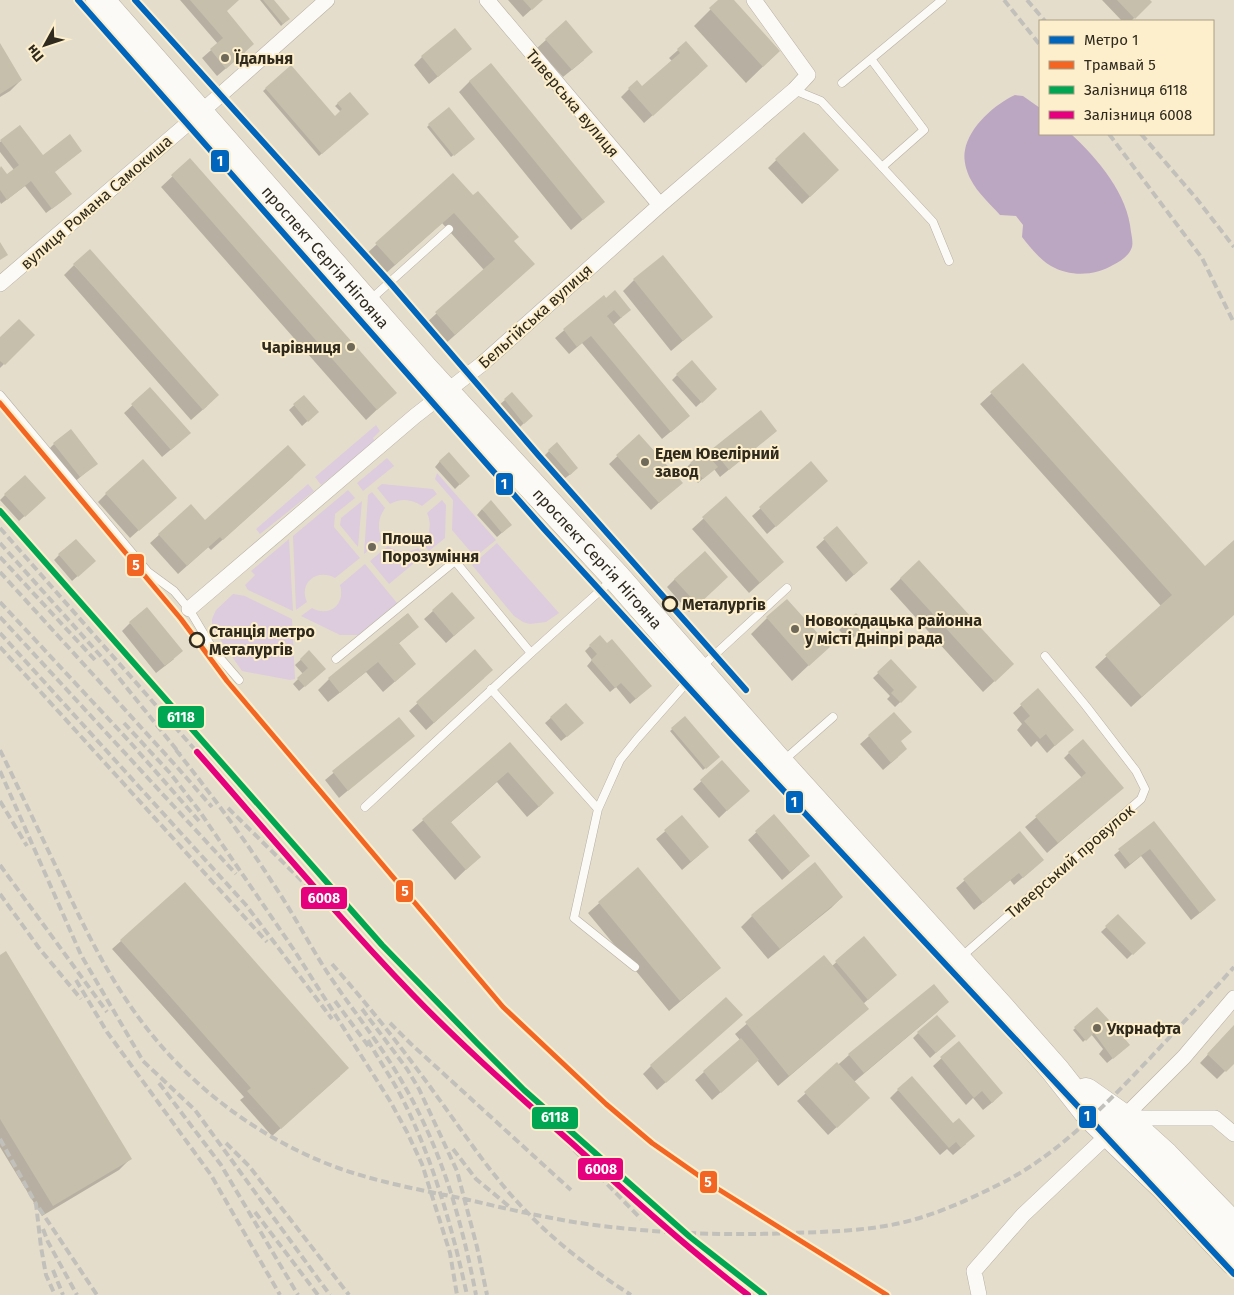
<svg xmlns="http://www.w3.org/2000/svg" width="1234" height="1295" viewBox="0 0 1234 1295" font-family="'Fira Sans',sans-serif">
<rect width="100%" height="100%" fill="#e5ddcb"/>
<path fill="#dcd" d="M376,425l4,6 -7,7 2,4 -54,43 -6,-8z
M387,458l7,8 -31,25 -6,-8z
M437,473l59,67 -21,17 -23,-27 1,-30 -18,-21z
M308,484l6,7 -54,43 -4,-5z
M382,484l51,5 4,5 -15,12c-11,-7 -21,-8 -32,-2l-13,-16z
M348,490l7,8 -20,16 -1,13 26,31 -25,20c-17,-10 -37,4 -28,24l-11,8 -3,-74z
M372,492l13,16c-7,10 -8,20 -3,31l-18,15 4,-59z
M442,500l4,5 -1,33 -16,13 -6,-7c7,-10 9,-20 4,-31z
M362,501l-4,46 -18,-22 1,-7z
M289,539l4,72 -45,-21 -3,-5 10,-10 -4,-4z
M497,543l62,70 -13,9 -16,2 -7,-2 -9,-6 -42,-51z
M388,546c10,7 20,7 30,2l6,7 -35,29 -19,-23z
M365,564l32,39 -39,32h-18l-39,-19 11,-8c17,10 34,-4 28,-23z
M233,594l12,2 47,23 3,60 -5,1 -48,-9 -30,-43v-9l4,-9z"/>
<path fill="#bca7c3" d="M1015,95l8,1 17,12v26h31c27,25 57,60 60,98 1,5 2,11 1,15 -3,9 -11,14 -19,18 -18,11 -43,12 -62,1 -12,-7 -21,-19 -29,-29l1,-12 -7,-9 -16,-1c-9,-10 -23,-23 -29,-35 -5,-9 -8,-21 -6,-30 4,-23 30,-46 50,-55z"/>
<path fill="#0003" d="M180,0h58l-13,11 20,41 -28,24 -15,-18 16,-14z
M260,0h13l15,19 -7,7z
M508,0h34l-19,17z
M720,0h12l47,51 -33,32 -52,-57z
M1102,0h47l2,2 -20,19h-9z
M566,22l18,38 -21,17 -26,-29z
M686,43l13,31 -55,49 -23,-26 8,-8 13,-1 30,-27 -3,-3z
M0,46l21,34 -11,11 -10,6z
M471,49l-42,35 -15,-19 8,-8z
M291,67l43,51 7,-6 -6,-6 15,-13 17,21 -48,42 -56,-65z
M470,81l133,121 -32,28 -112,-138z
M429,125l42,16 -20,16 -24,-30z
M20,126l22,30 39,-5 -27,21 11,27 -19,14 -21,-27 -24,18 -1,-2v-33l7,7 7,-6 -14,-18v-10z
M804,133l26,45 -28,26 -34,-36z
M190,160l194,243 -18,17 -205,-233z
M453,175l60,67 9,33 -78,70 -19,-21 59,-54 -42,-47 -58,52 -19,-20z
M74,265l133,141 -16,14 -127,-145z
M634,280l77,37 -40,34 -48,-60z
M604,296l18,21 -9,8 68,98 -19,16 -80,-96 -13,11 -14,-16z
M33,335l-33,33v-29z
M1023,365l182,203 29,-27v73l-103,93 -36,-40 66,-61 -181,-202z
M677,375l33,19 -14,13 -24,-27z
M150,389l31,52 -19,16 -38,-44z
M512,394l14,27 -7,7 -20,-23z
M304,396l8,21 -10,9 -13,-16z
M776,431l-56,46 -6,-8 -16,14 -13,-14 5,-5 17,-8 6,-6z
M639,436l34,54 -22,20 -42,-46z
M54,444l42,20 -24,20 -26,-32z
M549,451l23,22 -8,6 -20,-23z
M440,461l23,20 -8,8 -20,-22z
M811,463l16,18 -60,53 -15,-18z
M294,476l-83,74 -3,-3 -30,27 -28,-31 41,-37 14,16z
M106,494l61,11 -37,33 -32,-36z
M5,495l34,8 -20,18 -19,-21z
M726,498l45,75 -22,20 -57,-64z
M482,509l23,21 -8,7 -20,-22z
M837,528l30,35 -21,19 -30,-35z
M59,555l30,11 -17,15 -18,-21z
M901,578l100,97 -18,17 -93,-103z
M675,579l43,6 -29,27 -22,-25z
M452,594l13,32 -19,17 -22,-24z
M407,614l11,13 -20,17 17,20 -32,28 -17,-20 -38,30 -10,-12 11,-11z
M856,614l10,11 -16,16 -11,-11z
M767,618l61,29 -36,34 -41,-47z
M130,623l44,36 -18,14 -34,-42z
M590,646l55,45 -15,13 -14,-17 -6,5 -23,-26 5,-6 -7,-9z
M475,651l9,27 -58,52 -17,-19z
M309,652l10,22 -20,17 -6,-7 10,-10 -8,-9z
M891,661l25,26 -21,20 -8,-8 3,-3 -17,-18z
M1038,690l26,47 -17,16 -10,-12 -6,6 -14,-17 5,-6 -9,-11z
M566,704l11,24 -16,13 -16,-18z
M894,714l6,28 -2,15 -15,13 -23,-26z
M399,718l14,18 -74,62 -14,-18z
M685,718l33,39 -15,13 -33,-39z
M510,744l32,60 -15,13 -30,-35 -47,41 29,34 -24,23 -43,-50z
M1069,753l53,35 -75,65 -22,-26 57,-49 -18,-20z
M722,762l18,36 -21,20 -26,-29z
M774,816l26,48 -18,16 -34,-40z
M682,817l17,38 -17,15 -26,-31z
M1154,823l52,85 -15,12 -50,-64 -16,13 -11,-14z
M1019,833l15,35 -20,17 -4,-5 -36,30 -18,-22z
M638,869l82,99 -51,43 -81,-98z
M185,884l155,192 -68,60 -32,-36 4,-3 -132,-148z
M842,897l-11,11 -63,51 -27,-32 11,-11z
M1118,916l26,27 -17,16 -26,-27z
M864,938l32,37 -33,29 5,5 -90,77 -21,-26 -45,40 -17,-20 45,-40 -5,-6 89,-77 8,9z
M0,957l130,202 -11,11 -77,46 -42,-69z
M947,1002l-11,11 -82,69 6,24 -32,29 -31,-34 52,-46z
M1097,1009l7,14 19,27 -16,13 -8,-9 4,-5 -12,-15 -8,8 -10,-12z
M733,1023l-76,67 -14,-16 8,-8z
M1234,1027v35l-17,17 -17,-16z
M918,1033l31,8 -19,17 -17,-20z
M959,1042l35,59 -11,9 -10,-12 -7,7 -33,-39z
M898,1090l55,35 13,19 -13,11 -6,-6 -7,6 -50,-57z"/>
<path fill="#c6bfac" d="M190,0h49l-12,11 27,33 -28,25 -16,-20 13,-11z
M263,0h11l16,19 -7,5z
M523,0h20l-11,10z
M718,0h16l46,51 -17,16 -54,-59z
M1117,0h33l2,2 -17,17z
M566,20l27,32 -21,18 -27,-31z
M455,28l17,21 -34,28 -17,-21z
M686,41l22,25 -55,50 -25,-28 9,-8 5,6 38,-33 -3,-4z
M0,43l22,37 -22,14z
M491,63l114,139 -22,18 -114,-139z
M291,65l44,51 7,-7 -5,-6 13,-11 19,22 -47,40 -57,-66z
M449,107l26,32 -21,17 -26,-32z
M20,125l23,30 27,-21 12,17 -27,21 17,22 -20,15 -21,-28 -24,19 -7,-10v-22l1,-2 6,8 12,-9 -19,-25z
M804,132l35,38 -29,27 -35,-38z
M190,158l207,235 -20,17 -206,-235z
M453,173l20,22 5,-4 41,46 -5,4 21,23 -80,71 -20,-23 60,-53 -41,-46 -59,52 -20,-22z
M0,242l8,13 -8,5z
M90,249l129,146 -16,15 -130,-146z
M663,255l50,62 -30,24 -50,-62z
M615,290l16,20 -10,8 -7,-8 -7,6 83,100 -19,16 -80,-96 -14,11 -14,-18 41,-34 2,3z
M19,319l16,16 -30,30 -5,-4v-24z
M692,360l25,29 -15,14 -26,-29z
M1023,363l182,203 29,-26v75l-92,82 -37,-42 67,-60 -182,-203z
M150,387l41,46 -20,17 -40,-46z
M512,392l21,24 -9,8 -20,-25z
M304,395l15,17 -11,10 -15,-18z
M761,410l16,21 -48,39 -17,-21z
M71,429l27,35 -18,13 -27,-34z
M639,434l44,49 -24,20 -43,-48z
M557,442l21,26 -8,7 -22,-25z
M288,445l18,20 -83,75 -3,-3 -33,29 -29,-32 33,-30 14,16z
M704,451l14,16 -15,12 -13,-16z
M449,452l21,24 -10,9 -21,-24z
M143,459l34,39 -38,33 -34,-38z
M811,461l17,20 -52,46 -17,-20z
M25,475l21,23 -21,19 -21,-23z
M726,496l58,66 -24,21 -58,-66z
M491,500l21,25 -10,8 -20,-24z
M837,526l31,37 -14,12 -31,-37z
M76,539l20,22 -18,16 -20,-23z
M705,551l23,26 -30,28 -24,-26z
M919,560l95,104 -19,18 -95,-104z
M452,592l23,26 -21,18 -22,-26z
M787,599l43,48 -21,19 -43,-49z
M147,607l36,44 -18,15 -36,-44z
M408,613l11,14 -20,16 17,21 -21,18 -17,-20 -38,31 -12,-15z
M856,613l12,12 -12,12 -12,-13z
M600,635l7,8 5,-4 40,47 -16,13 -15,-16 -6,5 -24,-28 6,-6 -8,-9z
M475,649l18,21 -59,53 -18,-21z
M309,650l17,19 -21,18 -8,-9 11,-10 -8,-9z
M891,659l26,28 -16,16 -10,-10 3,-3 -17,-18z
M1038,688l36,42 -19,16 -9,-12 -6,5 -16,-18 6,-5 -10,-12z
M566,703l18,20 -17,14 -17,-20z
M894,712l18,20 -11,9 6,8 -16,14 -23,-28z
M685,716l35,41 -14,12 -35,-41z
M399,717l16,19 -67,55 -16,-20z
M1083,739l41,49 -66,55 -23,-27 51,-43 -18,-21z
M510,742l44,51 -15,14 -31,-35 -57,50 30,35 -15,13 -44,-51z
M722,760l28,31 -23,20 -27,-31z
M774,814l36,42 -20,16 -35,-41z
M682,815l27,32 -18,15 -27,-32z
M1154,821l62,79 -16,13 -50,-64 -20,15 -12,-15z
M1020,831l24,29 -21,18 -4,-5 -36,30 -20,-24z
M815,862l28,35 -63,52 -29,-34z
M638,867l83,101 -41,33 -82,-99z
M185,882l164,186 -68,61 -34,-38 4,-3 -131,-148z
M1118,914l28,29 -13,12 -28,-29z
M864,936l33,39 -29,25 -33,-39z
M6,951l126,208 -79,47 -53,-87v-164z
M824,955l45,54 -80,67 -44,-54z
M934,984l15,18 -85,71 -16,-19z
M726,997l17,18 -77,68 -16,-18z
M1097,1007l12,13 -3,3 11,13 3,-3 10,12 -17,14 -19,-26 -8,8 -12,-14z
M937,1015l19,21 -20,17 -19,-21z
M1234,1025v39l-8,8 -19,-18z
M741,1038l18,22 -38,33 -18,-22z
M959,1041l44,52 -11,10 -10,-12 -8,7 -34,-41z
M837,1062l33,36 -33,30 -33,-36z
M912,1076l41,47 6,-5 16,18 -14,12 -5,-6 -7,6 -52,-59z"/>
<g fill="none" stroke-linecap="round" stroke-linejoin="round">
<defs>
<path id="lane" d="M871,59l53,71 -42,37
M842,83l100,-83
M794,90l27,11 112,121 16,39
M370,300l79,-71
M0,395l148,177 26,19 15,18 25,42 25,29
M336,659l119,-98 76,92
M491,689l107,120 -24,109 61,49
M783,761l50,-44
M365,807l166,-154 81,-73
M598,809l22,-49 17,-21 60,-68 90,-83
M960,958l181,-159 4,-10 -9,-18 -50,-65 -41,-50"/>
<path id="street" d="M487,0l173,205
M0,284l200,-171 127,-113
M189,609l226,-193 67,-52 178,-159 134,-115 14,-15 -54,-75
M1123,1118l61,-61 50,-59
M979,1295l-5,-24 49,-56 87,-82 13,-15h92l19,16"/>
<g id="highway">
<path id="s1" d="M100,0l324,369 192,208 164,187 222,246 53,60 37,47 73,70 69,74"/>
<path d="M1086,1092l37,26 42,38 69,71"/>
</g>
</defs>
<use href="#lane" stroke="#b6b0a2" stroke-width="9"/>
<use href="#street" stroke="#b6b0a2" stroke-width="16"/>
<use href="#highway" stroke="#b6b0a2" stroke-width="29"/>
<use href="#lane" stroke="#fbfaf7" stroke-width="8"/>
<use href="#street" stroke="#fbfaf7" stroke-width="15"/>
<use href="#highway" stroke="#fbfaf7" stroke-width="28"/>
<path stroke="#c2c0bb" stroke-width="4" stroke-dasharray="8 4" stroke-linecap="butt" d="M1004,0l36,45
M1027,0l18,21
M1109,134l93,124 32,65
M1141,134l55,64 38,49
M0,528l197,224
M0,543l106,119 74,92
M0,557l95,103
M0,572l177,195 35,40
M0,602l129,139 70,80
M0,617l236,257
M0,633l246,272 86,114
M0,647l267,295
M124,723l46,50 28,36 96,141 96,151 17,31 15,32 28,89 7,42
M0,750c19,39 38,79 57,119 35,76 68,144 129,203 44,43 100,78 158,98 39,13 81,21 121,29 38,9 77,18 115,24 69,10 140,13 210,10 34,-1 68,-2 101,-8 38,-7 75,-24 109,-41 52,-26 93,-67 133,-108 34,-36 68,-72 101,-109
M176,750c35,44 68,88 98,135 19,28 35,59 53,87 19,29 40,55 59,84 50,75 73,151 90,239
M0,771l81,184 62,106 52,49 135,185
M0,801l27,45
M228,808l148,146
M0,865l107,147
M0,894l39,54 42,51
M332,964c37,42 71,85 104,131 28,38 55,80 88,114 32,34 68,61 107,86
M76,980l31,52 104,143 69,120
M335,1001l34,46
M362,1009l45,60 12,20 38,82 20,76 10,48
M390,1023l21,21 160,146
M368,1040c10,19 23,37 33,56 32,63 51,131 66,199
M480,1061l119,95
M159,1083l62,82 77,130
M549,1124l92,95
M0,1139l36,65 5,43 5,28 9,20
M226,1143l23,23 100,129
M453,1149l23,30 35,29
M39,1208l58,87
M255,1212l63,83
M43,1229l5,13 29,53
M53,1270l10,25"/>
<defs>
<path id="rail-1" d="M0,511l382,434 96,99 46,46 166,147 74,58"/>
<path id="rail-2" d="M197,752c71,81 140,164 215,242 51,53 107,102 162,151 57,52 113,103 174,150"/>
</defs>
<use href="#rail-1" stroke="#fdefcc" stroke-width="10"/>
<use href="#rail-2" stroke="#fdefcc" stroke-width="10"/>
<use href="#rail-1" stroke="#00a651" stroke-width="6"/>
<use href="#rail-2" stroke="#e5007d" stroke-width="6"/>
<defs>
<path id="tram-1" d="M0,403l181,216 46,62 276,326 103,97 46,39 66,46 169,106"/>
</defs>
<use href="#tram-1" stroke="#fdefcc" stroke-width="9"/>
<use href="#tram-1" stroke="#f26522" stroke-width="5"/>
<defs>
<path id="metro-1" d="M78,0l466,529 187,205 503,540
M135,0l257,285 147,171 207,234"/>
</defs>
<use href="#metro-1" stroke="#fdefcc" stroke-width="10"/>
<use href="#metro-1" stroke="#0065bd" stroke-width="6"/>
</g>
<g fill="#6f695a" stroke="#fdefcc" stroke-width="2">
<circle cx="225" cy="58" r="5"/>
<circle cx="351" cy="347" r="5"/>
<circle cx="645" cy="462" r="5"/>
<circle cx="372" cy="547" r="5"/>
<circle cx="795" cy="629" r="5"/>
<circle cx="1097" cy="1028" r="5"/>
</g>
<g fill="#fdefcc" stroke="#2f2a1d" stroke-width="2.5">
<circle cx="670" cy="604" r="7"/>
<circle cx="197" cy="640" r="7"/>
</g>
<g text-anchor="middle" stroke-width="4" stroke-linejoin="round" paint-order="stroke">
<g font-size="16" font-weight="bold" fill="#2f2a1d" stroke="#fdefcc" text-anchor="start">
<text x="235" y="64">Їдальня</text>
<text x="341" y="353" text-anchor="end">Чарівниця</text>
<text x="655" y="459">Едем Ювелірний<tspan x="655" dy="18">завод</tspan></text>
<text x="382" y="544">Площа<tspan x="382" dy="18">Порозуміння</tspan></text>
<text x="805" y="626">Новокодацька районна<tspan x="805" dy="18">у місті Дніпрі рада</tspan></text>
<text x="1107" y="1034">Укрнафта</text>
</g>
<g font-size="16" fill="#2f2a1d" stroke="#fdefcc">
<text transform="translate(573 103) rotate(50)" y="6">Тиверська вулиця</text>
<text transform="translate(96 202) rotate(-41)" y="6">вулиця Романа Самокиша</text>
<text dy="6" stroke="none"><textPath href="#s1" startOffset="342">проспект Сергія Нігояна</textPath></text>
<text transform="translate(535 316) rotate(-42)" y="6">Бельгійська вулиця</text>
<text dy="6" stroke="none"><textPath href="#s1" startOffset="748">проспект Сергія Нігояна</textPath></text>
<text transform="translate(1070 861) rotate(-41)" y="6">Тиверський провулок</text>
</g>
<g font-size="16" font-weight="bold" fill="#2f2a1d" stroke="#fdefcc" text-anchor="start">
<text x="682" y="610">Металургів</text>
<text x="209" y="637">Станція метро<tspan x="209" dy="18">Металургів</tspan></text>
</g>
</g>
<g stroke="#fdefcc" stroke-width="2">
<rect x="210" y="149" width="20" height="24" rx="5" fill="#0065bd"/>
<rect x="495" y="472" width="19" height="24" rx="5" fill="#0065bd"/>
<rect x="126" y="553" width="19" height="24" rx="5" fill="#f26522"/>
<rect x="157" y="705" width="48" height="24" rx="5" fill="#00a651"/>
<rect x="785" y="790" width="19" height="24" rx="5" fill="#0065bd"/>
<rect x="395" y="879" width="19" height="24" rx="5" fill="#f26522"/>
<rect x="300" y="886" width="48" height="24" rx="5" fill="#e5007d"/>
<rect x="1078" y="1105" width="19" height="24" rx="5" fill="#0065bd"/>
<rect x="531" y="1106" width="48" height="24" rx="5" fill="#00a651"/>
<rect x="577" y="1157" width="47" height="24" rx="5" fill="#e5007d"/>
<rect x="699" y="1170" width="19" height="24" rx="5" fill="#f26522"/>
</g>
<g font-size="14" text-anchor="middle" font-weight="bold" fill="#fff">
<text x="220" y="166">1</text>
<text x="504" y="489">1</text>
<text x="136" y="570">5</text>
<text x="181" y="722">6118</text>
<text x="794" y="807">1</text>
<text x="405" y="896">5</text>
<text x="324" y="903">6008</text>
<text x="1087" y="1121">1</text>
<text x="555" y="1122">6118</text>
<text x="601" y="1174">6008</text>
<text x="708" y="1187">5</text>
</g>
<rect x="1039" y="20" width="175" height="115" fill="#fdefcc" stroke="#aba086"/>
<rect x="1049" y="36" width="25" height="8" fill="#0065bd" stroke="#aba086"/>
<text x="1084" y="45" font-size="15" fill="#2f2a1d">Метро 1</text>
<rect x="1049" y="61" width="25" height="8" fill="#f26522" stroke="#aba086"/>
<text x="1084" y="70" font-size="15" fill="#2f2a1d">Трамвай 5</text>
<rect x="1049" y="86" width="25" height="8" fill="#00a651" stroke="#aba086"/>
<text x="1084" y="95" font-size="15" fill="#2f2a1d">Залізниця 6118</text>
<rect x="1049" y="111" width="25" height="8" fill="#e5007d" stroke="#aba086"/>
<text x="1084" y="120" font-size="15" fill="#2f2a1d">Залізниця 6008</text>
<g transform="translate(45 45) rotate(230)" stroke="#fdefcc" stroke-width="4" paint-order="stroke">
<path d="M0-4L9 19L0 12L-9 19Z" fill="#2f2a1d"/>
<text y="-8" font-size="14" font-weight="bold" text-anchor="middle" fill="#2f2a1d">Пн</text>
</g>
</svg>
